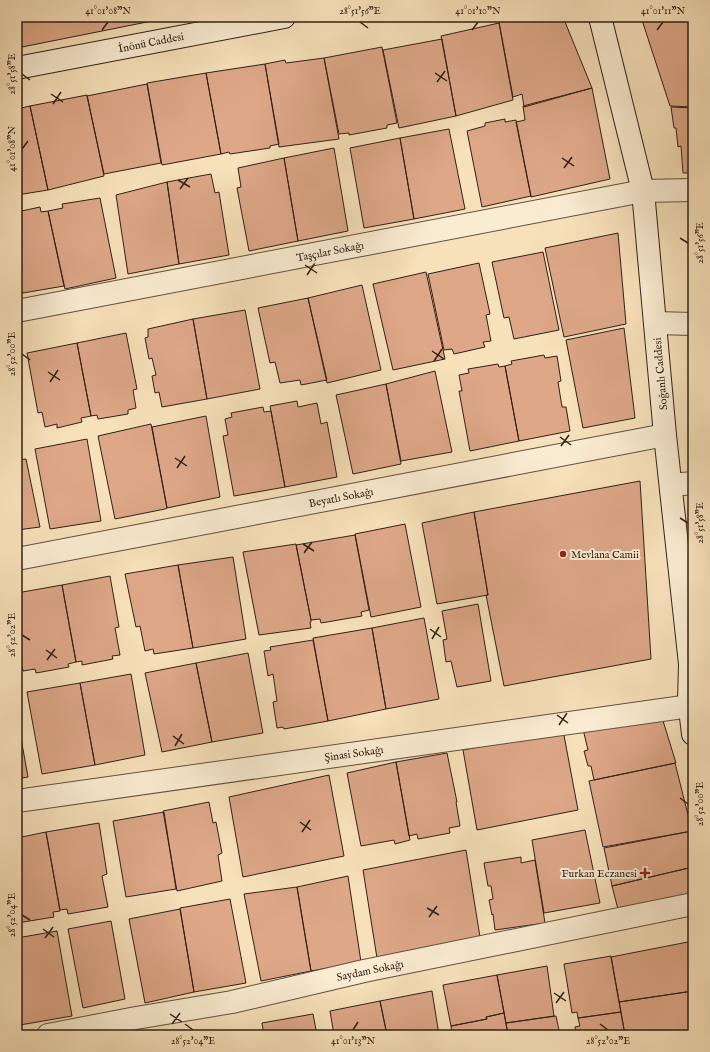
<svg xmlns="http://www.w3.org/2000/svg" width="710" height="1052" viewBox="0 0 710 1052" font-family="'IM FELL English',serif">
<rect width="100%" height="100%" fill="#f7e1ba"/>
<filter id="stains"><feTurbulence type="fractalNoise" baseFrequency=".005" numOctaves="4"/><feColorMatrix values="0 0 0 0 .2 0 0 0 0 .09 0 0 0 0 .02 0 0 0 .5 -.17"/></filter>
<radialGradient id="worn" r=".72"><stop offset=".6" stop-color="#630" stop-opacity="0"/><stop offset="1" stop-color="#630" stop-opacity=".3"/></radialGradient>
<path fill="#dda788" stroke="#302018" d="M17,17h155l-150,30 -5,-23z
M517,17h46l29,71 -68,19 -2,-13 -9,3 -14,-75z
M641,17h44l8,1v89l-23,-1z
M499,23l14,77 -57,16 -15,-80z
M17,24l5,23 -5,1z
M442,39l14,77 -57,12 -16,-78z
M382,47l15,76 -10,2v3l-38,7v-2l-10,1 -15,-76z
M324,58l15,81 -60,8 -14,-83 20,-4 1,3z
M265,64l14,80 -9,2v2l-40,6 -1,-2 -8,2 -15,-81z
M206,73l15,81 -59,11 -15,-82z
M147,84l14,79 -57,11 -17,-78z
M592,88l18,91 -79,18 -15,-75 9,-2 -2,-14z
M87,95l17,81 -56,14 -18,-84z
M30,106l18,84 -31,5v-86z
M671,107l22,1v65h-10l-2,-27 -3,1 -2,-19h-2z
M505,119v3l11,-2 15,76 -49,11 -15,-76 18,-5v-3z
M449,129l16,80 -51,10 -14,-81z
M400,138l14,81 -50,9 -14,-80z
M334,148l14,83 -50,10 -14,-83z
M284,158l14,83 -49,10 -12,-63 4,-1 -3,-19z
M211,174l4,19 4,-1 10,63 -50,9 -12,-82z
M167,182l12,82 -51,10 -12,-79z
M100,198l16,80 -51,11 -17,-78 15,-3 -1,-4z
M40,207l1,5 7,-1 16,75 -47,8v-82z
M618,233l8,91 -62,13 -19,-89z
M543,252l16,78 -45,9 -5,-22 -5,1 -12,-56z
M479,263l11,51 -4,1 5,26 -8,1 2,5 -31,7 -2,-5 -8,1 -16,-76z
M426,272l19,87 -52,11 -20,-86z
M362,285l19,85 -54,13 -19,-85z
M308,298l19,82 -26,5 -1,-5 -20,3 -5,-21 -5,1 -12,-55z
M245,310l15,79 -53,10 -14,-80z
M193,319l14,80 -45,8 -3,-15 -4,1 -3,-17 4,-1 -4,-17 -3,1 -4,-21 3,-1v-8z
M624,328l11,90 -52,10 -17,-88z
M126,333l11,56 -4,1 3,18 -8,2v4l-30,5 -1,-4 -6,1 -14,-73z
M77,343l14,73 -10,2 1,4 -25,6v-4l-12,3 -3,-15 -4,1 -11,-60z
M544,355l1,3 12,-2 4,25 -3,1 4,25h4l4,24 -51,10 -14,-75 7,-2 -1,-3z
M498,364l1,3 6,-1 14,75 -49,10 -11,-60h3l-3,-16 10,-2 -1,-4z
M435,371l17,81 -51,9 -15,-77z
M386,384l15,80 -48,10 -17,-79z
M297,401l1,6 19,-4 4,21 6,-2 10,55 -52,10 -15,-81z
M263,407l1,5 7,-1 14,76 -51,9 -11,-60 5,-1 -3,-16 7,-2 -1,-4z
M206,416l14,81 -53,11 -15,-81z
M151,424l16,84 -2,1 -50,10 -17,-83z
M87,439l14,82 -51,8 -15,-80z
M26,459l14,68 -23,3v-70z
M640,481l11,178 -147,27 -18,-91h2l-14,-83z
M474,512l14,83 -51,9 -15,-81z
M405,524l16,83 -50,10 -16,-83z
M355,535l14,75 -8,2 1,4 -41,7 -1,-4 -9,1 -15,-75z
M296,544l15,76v2h-1l1,6 -52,7 -16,-83z
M233,557l13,82 -53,9 -15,-83z
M178,565l15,83 -39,6 -1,-5 -8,2 -5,-25 -4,1 -11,-53z
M110,576l9,51 -4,1 5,27 -8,1 1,3 -31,6v-4l-6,1 -14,-77z
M62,585l14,77 -8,2 1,3 -33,6 -1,-4 -12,2 -6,-30v-48z
M478,604l13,77 -34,6 -6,-26 -5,1 -3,-22 4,-1 -5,-28z
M424,618l15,81 -53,10 -14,-81z
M372,628l14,81 -58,12 -15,-83z
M313,640l15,81 -44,8 -1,-2 -6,1 -4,-26 4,-1 -4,-27 -5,2 -4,-25 7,-1 -1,-3z
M248,653l15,80 -51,9 -16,-79z
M196,663l16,79 -50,10 -17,-79z
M131,674l14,81 -50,10 -15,-82z
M80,683l15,82 -53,9 -15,-82z
M660,711l16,52 -82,17 -3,-14h-3l-4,-15 4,-1 -6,-25z
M17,716l11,61 -11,2z
M563,730l15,80 -101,20 -14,-80z
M447,753l10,49h-1l4,24 -11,2 1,5 -32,6 -1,-5 -8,2 -13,-74z
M396,762l14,78 -15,4 -1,-4 -33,6 -14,-73z
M675,763l17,68 -89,16 -14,-66z
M329,775l15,81 -101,21 -14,-80z
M209,802l4,21 3,-1 6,31 -4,2 4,26 -45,10 -14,-80z
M164,812l12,77 -50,8 -13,-76z
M99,823l8,51 -5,2 6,31 -40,7 -1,-5 -7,1 -14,-78z
M585,830l15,73 -56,10 -12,-73z
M692,831l1,36 -81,19 -8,-38z
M46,832l14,79 -7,1 1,5 -37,6v-85z
M466,850l14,87 -103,21 -14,-88z
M521,857v6l14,-3 10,63 -50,7 -2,-16 -1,1 -3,-15 4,-1 -2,-13h-3l-4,-23z
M693,867v32l-74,14 -7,-27z
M348,876l13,86 -50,9 -14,-84z
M297,887l14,84 -50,10 -17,-87z
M230,899l16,84 -52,9 -14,-84z
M180,909l14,83 -49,11 -16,-84z
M111,921l14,78 -42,9 -15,-79z
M57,931l15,85 -52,9 -3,-18v-69z
M693,941v50l-74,11 -8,-45z
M611,956l10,56 -43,6 -1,-6 -5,1 -8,-49z
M547,966l7,50 -48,7 -9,-48z
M497,975l7,38 -18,4 1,2 -36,7 -8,-41z
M432,991l7,44h-52l-7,-34z
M693,991v44h-68l-6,-33z
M380,1001l7,34h-53l-4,-24z
M17,1007l3,17 -3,1z
M621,1012l4,23h-49l-1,-8 5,-1 -2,-8z
M504,1013l4,22h-56l-1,-9 36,-7 -1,-2z
M313,1014l4,21h-53l-2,-12z
M556,1016l4,19h-52l-2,-12z"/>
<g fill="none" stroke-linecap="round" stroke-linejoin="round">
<defs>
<path id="street" d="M17,311l626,-120 50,-1
M655,323l38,1
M671,485l22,-2
M17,559l648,-124
M17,801l673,-95
M48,1035l88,-17 96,-16 132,-31 329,-67"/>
<path id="secondary" d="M600,17l43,174 22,244 25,229 -1,37 4,33
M17,68l267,-51"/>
</defs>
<use href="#street" stroke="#625040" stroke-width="24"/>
<use href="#secondary" stroke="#302018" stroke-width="24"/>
<use href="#street" stroke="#faecd2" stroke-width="22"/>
<use href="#secondary" stroke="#faecd2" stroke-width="22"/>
</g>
<path fill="none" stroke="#302018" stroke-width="1.5" d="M360,22l8,6M102,30l6,-8M472,30l6,-8M657,30l6,-8M435,73l12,8M22,74l8,6M437,82l8,-11M51,94l12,8M53,104l8,-12M22,149l6,-8M562,158l12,8M564,168l8,-11M178,180l12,7M180,189l8,-11M680,238l8,5M305,265l12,8M307,275l8,-12M432,351l12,8M22,354l8,6M434,361l8,-12M48,372l12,8M50,382l8,-12M560,437l11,8M561,446l8,-11M175,458l12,8M177,468l8,-12M680,518l8,5M303,544l11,7M304,553l8,-11M430,629l11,8M22,635l8,5M432,639l7,-12M46,650l11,8M47,660l8,-11M557,715l11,8M559,725l8,-12M173,736l11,8M175,746l7,-12M680,798l8,6M300,822l11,8M302,832l8,-12M427,908l12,7M22,915l8,5M429,917l8,-11M43,929l11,8M45,938l8,-11M554,993l12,8M556,1003l8,-11M170,1014l12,8M172,1024l8,-11M185,1024l8,6M600,1024l8,6M353,1030l5,-8"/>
<g fill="#8f2418" stroke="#faecd2" stroke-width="1.5">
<circle cx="563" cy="554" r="4"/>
<path d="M643 867h4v4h4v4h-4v4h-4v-4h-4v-4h4z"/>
</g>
<g text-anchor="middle" stroke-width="4" stroke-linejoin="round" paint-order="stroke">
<g font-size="11" fill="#302018" stroke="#faecd2">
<text transform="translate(151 42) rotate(-11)" y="4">İnönü Caddesi</text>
<text transform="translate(330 251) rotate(-11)" y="4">Taşçılar Sokağı</text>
<text transform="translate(660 374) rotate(-95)" y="4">Soğanlı Caddesi</text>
<text transform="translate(341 497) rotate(-11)" y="4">Beyatlı Sokağı</text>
<text transform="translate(354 753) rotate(-8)" y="4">Şinasi Sokağı</text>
<text transform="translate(370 970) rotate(-12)" y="4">Saydam Sokağı</text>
</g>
<g font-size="11" fill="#302018" stroke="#faecd2" text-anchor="start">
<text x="571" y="558">Mevlana Camii</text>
<text x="637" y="877" text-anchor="end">Furkan Eczanesi</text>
</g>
</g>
<rect width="710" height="1052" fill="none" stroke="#f7e1ba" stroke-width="44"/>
<rect x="22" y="22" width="666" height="1008" fill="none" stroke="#302018" stroke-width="1.5"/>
<g font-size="10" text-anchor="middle" fill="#302018">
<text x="108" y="14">41°01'08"N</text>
<text x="360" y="14">28°51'56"E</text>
<text x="478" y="14">41°01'10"N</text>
<text x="663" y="14">41°01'11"N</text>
<text transform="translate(11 74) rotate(-90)" y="4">28°51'58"E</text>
<text transform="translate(11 149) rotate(-90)" y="4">41°01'08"N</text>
<text transform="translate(699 243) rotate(-90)" y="4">28°51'56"E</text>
<text transform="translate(11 354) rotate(-90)" y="4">28°52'00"E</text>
<text transform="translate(699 523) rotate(-90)" y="4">28°51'58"E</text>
<text transform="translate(11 635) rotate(-90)" y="4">28°52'02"E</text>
<text transform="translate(699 804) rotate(-90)" y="4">28°52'00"E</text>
<text transform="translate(11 915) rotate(-90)" y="4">28°52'04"E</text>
<text x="193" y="1044">28°52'04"E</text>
<text x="353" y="1044">41°01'13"N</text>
<text x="608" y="1044">28°52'02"E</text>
</g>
<rect width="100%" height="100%" filter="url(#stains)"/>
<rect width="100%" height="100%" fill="url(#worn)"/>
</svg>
